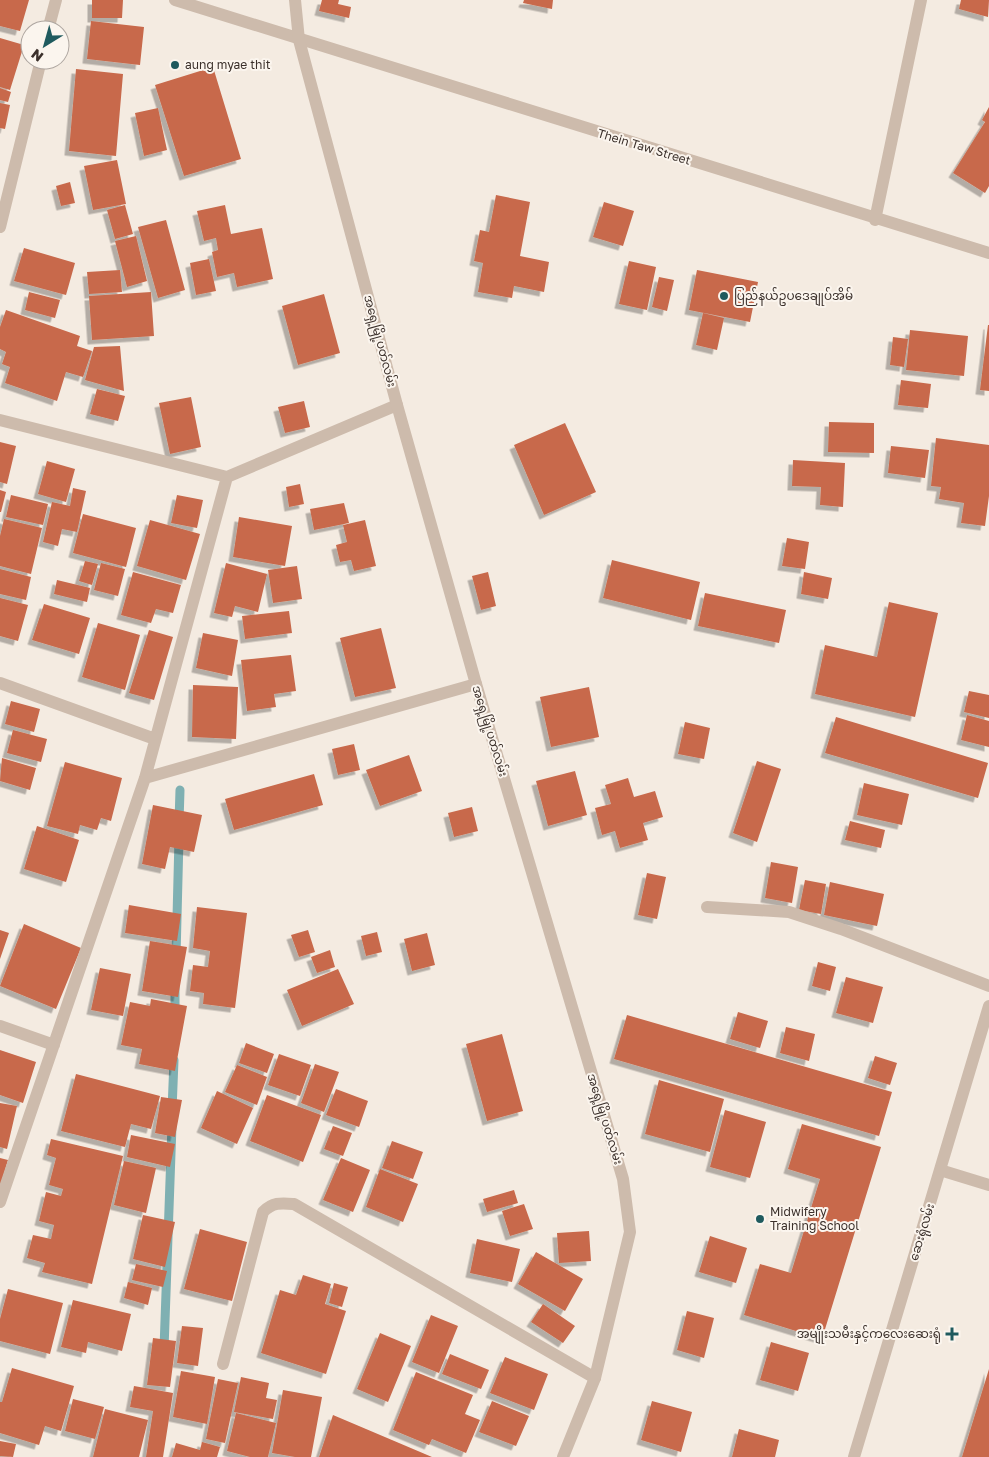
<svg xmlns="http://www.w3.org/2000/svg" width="989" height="1457" viewBox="0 0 989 1457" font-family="'Golos Text','Noto Sans Myanmar',sans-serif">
<defs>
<filter id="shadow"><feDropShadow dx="-4.5" dy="4.5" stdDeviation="0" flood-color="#0004"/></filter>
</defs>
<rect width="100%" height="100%" fill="#f4ebe1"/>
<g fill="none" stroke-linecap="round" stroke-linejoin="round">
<path stroke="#7fb0b2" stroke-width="9" d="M179,822l1,-32
M176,957l3,-119
M175,1015v-30
M172,1110l2,-50
M164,1349l8,-224"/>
</g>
<path fill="#c8694b" filter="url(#shadow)" d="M0,0h29l-9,31 -20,-5z
M92,0h31l-1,18h-30z
M322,0h17l-1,4 13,3 -2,11 -30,-7z
M524,0h29l-1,9 -29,-6z
M961,0h28l-1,17 -29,-8z
M91,21l53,6 -4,38 -53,-6z
M0,38l24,7 -14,45 -10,-3z
M213,67l28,92 -57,17 -29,-91z
M76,69l47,5 -7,82 -47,-5z
M0,88l11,4 -3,10 -8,-2z
M0,103l10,2 -5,24 -5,-1z
M989,107v79l-4,7 -32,-20 32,-51 -3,-2z
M158,108l9,42 -23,6 -9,-43z
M117,160l9,44 -33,6 -9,-44z
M70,182l5,21 -14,3 -5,-20z
M496,195l34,7 -10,54 29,6 -5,30 -30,-6 -2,12 -34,-6 5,-29 -9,-2 6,-31 9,2z
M604,202l30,9 -11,35 -30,-9z
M125,205l8,29 -18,5 -8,-29z
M225,205l6,29 31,-6 11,51 -36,8 -3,-14 -17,4 -5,-25 6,-2 -2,-12 -12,3 -7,-30z
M166,220l19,70 -27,8 -20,-71z
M136,236l11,45 -20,6 -12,-46z
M24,248l51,15 -9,32 -52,-14z
M209,259l7,32 -20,4 -6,-32z
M629,261l27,6 -9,43 -28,-6z
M120,270l2,22 -33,2 -2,-22z
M697,270l61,12 -8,40 -61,-12z
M659,277l15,3 -7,31 -15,-4z
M29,292l31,8 -5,18 -30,-8z
M151,292l3,44 -62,4 -3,-44z
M324,294l16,59 -42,12 -16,-59z
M6,310l74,26 -3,10 15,5 -9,26 -17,-5 -9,29 -52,-18 5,-16 -8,-3 4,-12 -6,-3v-22z
M703,313l21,5 -7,32 -21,-5z
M988,325h1v66l-9,-1z
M910,330l58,6 -4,40 -58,-6z
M893,337l15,2 -4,28 -14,-2z
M120,346l4,45 -39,-11 9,-33z
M901,380l30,4 -3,24 -30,-3z
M97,389l28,7 -7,25 -28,-7z
M191,397l10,50 -31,7 -11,-51z
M304,401l6,26 -25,6 -7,-26z
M829,422l45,1v30l-46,-1z
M565,423l31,69 -52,23 -30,-70z
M936,438l53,7v51l-4,30 -24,-3 3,-20 -25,-4 2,-12 -10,-1z
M0,442l16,4 -9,38 -7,-2z
M891,446l38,4 -4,28 -37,-5z
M793,460l52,3 -2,44 -23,-2 1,-18 -29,-1z
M47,461l28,8 -9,33 -28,-8z
M300,484l4,20 -15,3 -3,-20z
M73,488l13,3 -9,41 -15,-3 -4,17 -15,-4 9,-40 18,4z
M0,490l6,2 -5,20h-1z
M11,495l37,9 -5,21 -37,-8z
M177,495l26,5 -6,28 -26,-5z
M344,503l5,20 -35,7 -4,-21z
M83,514l53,14 -10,39 -53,-14z
M239,517l53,9 -7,40 -52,-9z
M4,519l38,9 -11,46 -31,-8v-30z
M150,520l50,14 -14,46 -49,-14z
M365,520l11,46 -22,5 -3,-11 -11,2 -4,-17 11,-3 -4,-17z
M787,538l22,4 -4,27 -23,-3z
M612,560l88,22 -9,38 -88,-22z
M85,561l13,3 -6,21 -13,-4z
M101,563l24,6 -7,27 -24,-6z
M226,563l41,11 -9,38 -23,-6 -3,11 -18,-4z
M297,566l5,33 -29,4 -5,-33z
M0,569l31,8 -5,23 -26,-6z
M133,572l48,13 -8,28 -17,-4 -5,14 -30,-8z
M488,572l8,34 -15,4 -9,-34z
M804,572l28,6 -4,21 -27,-5z
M57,580l33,8 -3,14 -33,-8z
M705,593l81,17 -7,33 -81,-17z
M0,598l28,7 -10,36 -18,-5z
M889,602l49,11 -23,104 -100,-23 10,-49 52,12z
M44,604l46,14 -11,36 -47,-14z
M289,611l3,22 -47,6 -3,-23z
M98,623l42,12 -15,55 -43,-13z
M381,628l15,60 -41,9 -15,-59z
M149,630l24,7 -19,63 -25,-7z
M203,633l35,7 -6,36 -36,-8z
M291,655l5,36 -22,3 2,13 -29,4 -6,-51z
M193,685l45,2 -2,52 -44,-2z
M589,687l10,50 -48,10 -11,-50z
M969,691l20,4v23l-25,-6z
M11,701l29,8 -6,23 -29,-8z
M967,715l22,6v26l-28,-7z
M836,717l152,46 -10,35 -153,-45z
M685,722l25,6 -6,31 -26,-5z
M13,730l34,9 -6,23 -34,-9z
M354,744l6,26 -22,5 -6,-26z
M409,755l13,36 -42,15 -14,-36z
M2,758l34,10 -6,22 -30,-9z
M757,761l24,8 -24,73 -24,-9z
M65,762l57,16 -11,43 -10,-3 -4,12 -17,-5 -2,9 -31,-8z
M575,771l12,44 -39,11 -12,-45z
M314,774l9,31 -89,25 -9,-31z
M628,778l6,19 21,-6 8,26 -20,6 5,17 -28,8 -5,-17 -13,4 -7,-27 16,-4 -6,-19z
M864,783l45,11 -7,31 -45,-10z
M153,805l49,10 -8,37 -24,-5 -5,22 -23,-5z
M472,807l6,24 -24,6 -6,-24z
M850,821l35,9 -4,18 -36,-8z
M37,826l42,14 -13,42 -42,-13z
M771,862l27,5 -6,36 -27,-5z
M647,873l19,4 -9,42 -19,-4z
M805,880l21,4 -5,30 -22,-4z
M830,882l54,12 -7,32 -53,-11z
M129,905l52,9 -4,27 -52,-8z
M197,907l50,6 -12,95 -32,-4 1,-11 -14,-2 3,-26 15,2 2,-16 -17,-3z
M24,924l57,24 -25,61 -56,-23z
M0,930l9,3 -9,26z
M308,930l7,22 -16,5 -8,-22z
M377,932l5,20 -16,4 -5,-20z
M427,933l8,32 -23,6 -8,-32z
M150,941l37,6 -9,50 -36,-6z
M330,950l5,17 -18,6 -6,-16z
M818,962l18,5 -6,24 -18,-5z
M100,968l31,6 -8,42 -32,-6z
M338,969l16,35 -52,22 -15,-36z
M846,977l37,10 -10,36 -37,-10z
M151,999l36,7 -12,65 -36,-7 3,-15 -21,-4 9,-43 20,4z
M738,1012l30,9 -8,27 -30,-9z
M627,1015l265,77 -13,44 -265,-77z
M786,1027l29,7 -6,27 -29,-8z
M502,1034l21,77 -36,10 -21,-77z
M246,1043l28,11 -7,19 -28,-10z
M0,1050l36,12 -13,41 -23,-8z
M279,1054l32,11 -11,31 -32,-11z
M875,1056l22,7 -7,22 -22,-7z
M315,1064l24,8 -15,40 -23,-9z
M237,1065l30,12 -10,28 -32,-13z
M76,1074l84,22 -9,33 -20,-5 -6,23 -64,-16z
M659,1080l65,19 -14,53 -65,-18z
M336,1089l32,12 -9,26 -33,-12z
M217,1091l36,17 -16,36 -36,-16z
M267,1095l54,20 -18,47 -53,-21z
M161,1097l21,3 -7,37 -20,-4z
M0,1103l17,3 -10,43 -7,-2z
M725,1110l41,12 -16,56 -40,-11z
M802,1124l79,23 -59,192 -78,-24 16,-51 31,9 29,-94 -32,-10z
M333,1126l19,7 -9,23 -19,-7z
M131,1135l44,9 -5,23 -43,-10z
M51,1139l72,17 -31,128 -50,-12 3,-9 -18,-5 6,-23 18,4 3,-14 -15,-4 7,-29 15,4 2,-7 -14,-4 7,-27 -9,-3z
M392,1141l31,11 -10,27 -31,-11z
M0,1158l8,2 -8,27z
M341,1158l29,12 -17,42 -30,-12z
M124,1161l32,7 -10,45 -32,-8z
M380,1169l38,15 -15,38 -37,-15z
M514,1190l4,13 -31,9 -4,-13z
M524,1204l9,25 -23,7 -8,-25z
M143,1215l32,7 -10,45 -32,-8z
M200,1229l47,13 -15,59 -48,-12z
M589,1231l2,30 -32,2 -2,-30z
M710,1236l37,12 -11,35 -37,-11z
M477,1239l43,10 -8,33 -42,-9z
M536,1252l47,27 -18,32 -47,-27z
M136,1264l31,7 -4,16 -31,-7z
M303,1275l28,9 -6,20 21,7 -20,63 -65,-21 19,-63 16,5z
M128,1282l24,6 -4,17 -24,-7z
M334,1283l14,4 -6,20 -13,-4z
M8,1289l55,14 -13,51 -50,-13v-22z
M73,1300l58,14 -9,37 -34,-9 -2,11 -25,-6z
M543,1304l32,22 -12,17 -32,-21z
M687,1311l27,7 -10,40 -27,-8z
M431,1315l27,11 -19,47 -27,-11z
M182,1326l21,2 -5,38 -21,-3z
M380,1333l31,13 -23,56 -31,-13z
M153,1338l23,3 -6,46 -23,-2z
M771,1342l38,11 -11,38 -38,-11z
M450,1354l39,16 -8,19 -39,-15z
M505,1357l43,17 -14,36 -44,-17z
M12,1368l62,18 -13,45 -16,-5 -6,19 -39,-12v-31h2z
M989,1369v88h-27z
M181,1371l34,6 -8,47 -34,-7z
M416,1372l57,23 -8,19 15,6 -14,33 -34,-14 -3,6 -36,-15z
M241,1377l28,6 -3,15 11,2 -4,19 -39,-7z
M218,1379l20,4 -13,60 -19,-4z
M134,1386l39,7 -10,64h-17l7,-46 -23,-4z
M283,1390l39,7 -11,60h-16l-23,-4z
M73,1399l31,8 -9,32 -30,-8z
M492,1401l37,15 -13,30 -37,-14z
M652,1401l40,11 -11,40 -40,-12z
M105,1409l43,11 -9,37h-46z
M236,1413l40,10 -8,34h-18l-23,-6z
M333,1415l99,42h-113z
M739,1429l40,11 -4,17h-43z
M0,1441l16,3 -3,13 -13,-1z
M202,1442l18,5 -3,10h-45l4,-14 24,7z"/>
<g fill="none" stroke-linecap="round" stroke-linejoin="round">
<path stroke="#cdbbac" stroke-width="12" d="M175,0l814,253
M48,30l8,-30
M875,220l46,-220
M0,227l41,-167
M0,420l227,57 170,-72
M0,683l155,56
M145,778l331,-94
M707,907l82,5 52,17 148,57
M0,1026l54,19
M940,1170l49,15
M0,1202l145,-424 82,-301
M223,1364l40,-152c10,-10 18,-9 31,-8l301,174
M854,1457l135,-451"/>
<path stroke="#cdbbac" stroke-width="12" d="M295,0l4,40 98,365 79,279 147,495 7,53 -35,146 -32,79"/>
</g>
<g fill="#1f5a5e" stroke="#fbf5ee" stroke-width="2">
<circle cx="175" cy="65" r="5"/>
<circle cx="724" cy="296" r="5"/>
<circle cx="760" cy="1219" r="5"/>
<path d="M949.5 1326.5h5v5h5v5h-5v5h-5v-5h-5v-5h5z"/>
</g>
<g text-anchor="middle" stroke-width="4" stroke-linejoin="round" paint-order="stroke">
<g font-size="12" fill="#3b302b" stroke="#fbf5ee" text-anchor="start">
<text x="185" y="69">aung myae thit</text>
<text x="734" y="300">ပြည်နယ်ဥပဒေချုပ်အိမ်</text>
<text x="770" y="1216">Midwifery<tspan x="770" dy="14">Training School</tspan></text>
<text x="941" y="1338" text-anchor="end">အမျိုးသမီးနှင့်ကလေးဆေးရုံ</text>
</g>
<g font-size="12" fill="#3b302b" stroke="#fbf5ee">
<text transform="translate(644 147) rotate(17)" y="4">Thein Taw Street</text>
<text transform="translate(380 341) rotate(75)" y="4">အရှေ့မြို့ပတ်လမ်း</text>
<text transform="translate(490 731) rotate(73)" y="4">အရှေ့မြို့ပတ်လမ်း</text>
<text transform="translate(605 1119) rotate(73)" y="4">အရှေ့မြို့ပတ်လမ်း</text>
<text transform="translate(922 1232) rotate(-73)" y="4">ဆေးရုံလမ်း</text>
</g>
</g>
<g transform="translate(45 45) rotate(217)"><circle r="24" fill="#fbf5ee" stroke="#aea6a0"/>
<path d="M0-4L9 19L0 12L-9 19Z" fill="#1f5a5e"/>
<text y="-8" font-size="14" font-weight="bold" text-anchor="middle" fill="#3b302b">N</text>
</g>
</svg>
